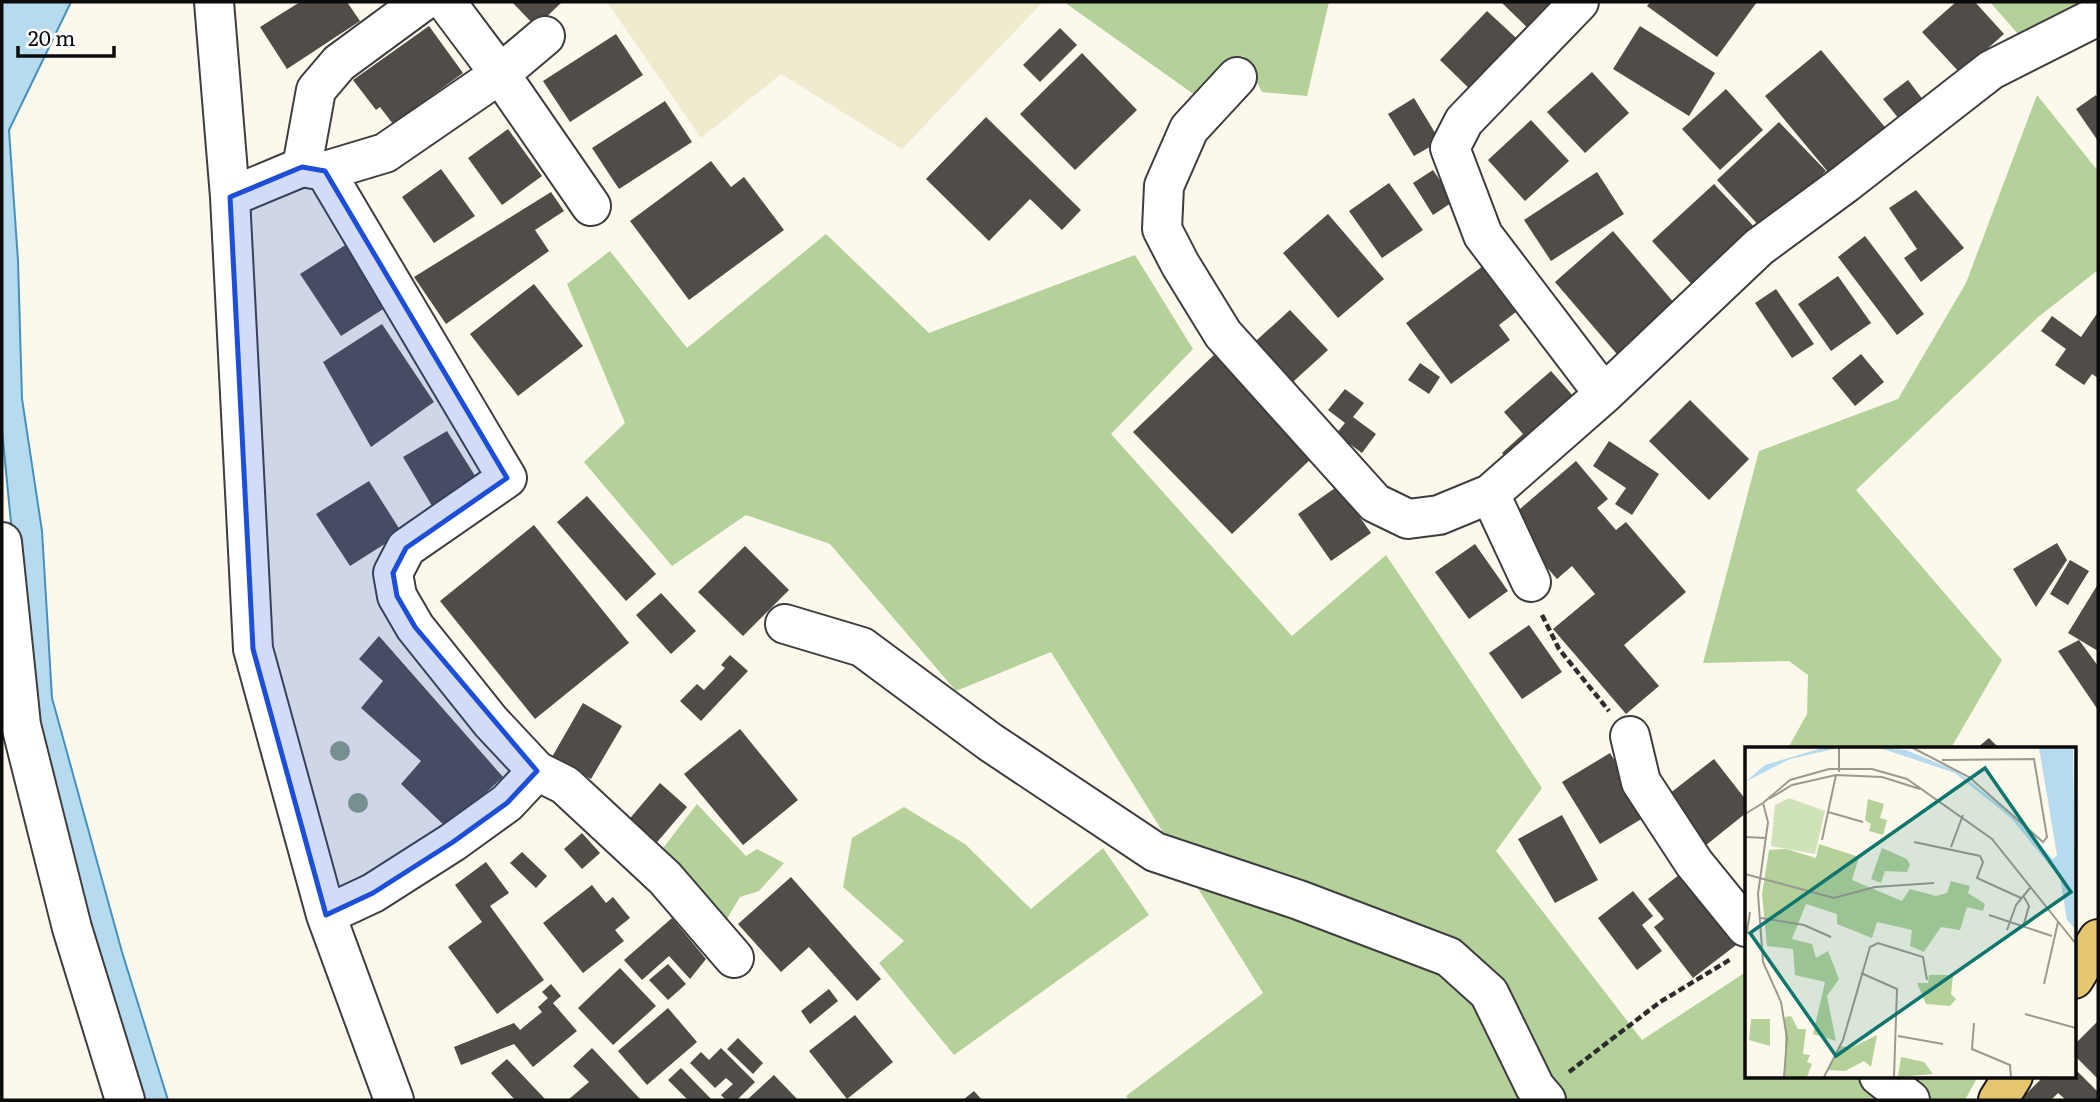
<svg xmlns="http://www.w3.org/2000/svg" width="2100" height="1102" viewBox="0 0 2100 1102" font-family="Literata,serif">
<rect width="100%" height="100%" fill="#fcf8eb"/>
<path fill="#efebce" d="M607,2h436l-141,147 -121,-75 -80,64z"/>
<path fill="#b5d19a" d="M1064,2h265l-22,94 -45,-4 -19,-37 -44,43z
M1990,2h108l-72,41z
M2037,95l61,76v99l-61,48 -181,172 146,170 -51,88h-163l19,-34 1,-39 -19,-14 -86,2 56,-212 139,-52 68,-116z
M826,234l103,99 206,-78 58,94 -82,85 181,202 94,-81 156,233 -46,63 146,189 104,-68v104h232l-13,24h-836l-3,-4 137,-103 -212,-341 -95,39 -126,-147 -84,-29 -74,51 -88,-104 41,-39 -58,-139 43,-33 77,97z
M697,804l49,52 11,-7 27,14 -25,28 -19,6 -15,25 -68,-66z
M904,807l61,37 66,65 72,-61 46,67 -195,140 -75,-92 25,-22 -61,-54 9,-49z"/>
<path fill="#b6dbee" stroke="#4691bc" stroke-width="2" d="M2,2h69l-62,128 9,131 4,138 20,132 10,167 70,254 46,148h-26l-113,-391 -27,-279z"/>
<path fill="#524c48" d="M300,2h47l13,19 -73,48 -27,-42z
M512,2h50l-26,25z
M1501,2h68l-31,36z
M1650,2h107l-40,55 -70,-51z
M1956,2h19l29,32 -44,39 -38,-41z
M1487,11l40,37 -48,50 -39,-38z
M429,26l34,47 -70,51 -13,-17 -4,3 -23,-30z
M1640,26l75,47 -26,43 -76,-47z
M1060,28l17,17 -37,37 -17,-17z
M616,34l27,41 -73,47 -27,-41z
M1821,50l68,82 -56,46 -68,-82z
M1082,53l55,57 -62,60 -55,-56z
M1592,72l37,41 -44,40 -38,-41z
M1908,80l19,25 -24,19 -20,-25z
M1726,89l37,41 -43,40 -38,-41z
M2096,95l2,4v42l-22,-32z
M1414,98l26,43 -26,15 -26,-42z
M665,101l27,41 -73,47 -27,-41z
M986,117l95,93 -19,20 -32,-31 -41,42 -63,-62z
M1531,120l38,41 -44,40 -37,-41z
M1779,122l47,49 -63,59 -46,-50z
M508,129l34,47 -40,29 -34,-47z
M711,161l20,26 13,-10 40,53 -95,70 -59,-79z
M441,169l34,47 -41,27 -32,-46z
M1433,170l21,31 -21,14 -20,-32z
M1597,172l27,42 -73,47 -27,-41z
M1389,183l34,47 -41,28 -33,-47z
M1714,184l46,49 -62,58 -46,-50z
M1916,190l48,58 -43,34 -17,-24 13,-9 -28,-41z
M551,192l13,19 -29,19 14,21 -103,73 -32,-47z
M1328,214l56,65 -46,39 -55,-65z
M1613,231l68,80 -59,49 -67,-78z
M1865,236l59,78 -27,21 -59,-78z
M347,244l41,62 -47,30 -41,-62z
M1487,263l33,46 -21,16 11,15 -59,44 -45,-61z
M1838,276l33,47 -40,28 -33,-47z
M534,284l49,62 -65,50 -48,-62z
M1776,289l38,55 -22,14 -37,-55z
M1290,310l38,40 -44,40 -37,-41z
M2098,312v66l-6,-4 -8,11 -29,-20 11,-16 -25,-18 11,-15 29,21z
M382,324l52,78 -63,45 -48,-85z
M1215,354l99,102 -82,78 -99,-102z
M1861,354l23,28 -29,24 -23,-28z
M1420,363l20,14 -11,17 -21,-14z
M1551,371l31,35 -68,60 -12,-13 21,-19 -19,-22z
M1345,389l19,14 -11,14 23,17 -14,19 -26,-19 9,-11 -17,-13z
M1690,400l59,59 -40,41 -60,-59z
M447,431l30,48 -45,27 -29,-49z
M1609,441l50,33 -27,41 -17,-11 11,-16 -33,-22z
M1576,461l32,38 -11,9 19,22 10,-8 60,70 -62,53 35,41 -33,28 -73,-85 42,-35 -23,-28 -15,13 -51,-58z
M369,481l33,52 -52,33 -34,-52z
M1338,486l33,47 -40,28 -33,-47z
M587,496l69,78 -30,27 -69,-79z
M534,525l95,118 -94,76 -95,-118z
M2057,543l10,17 -31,47 -23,-38z
M1475,544l33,47 -39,28 -34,-47z
M745,546l44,44 -46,46 -45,-44z
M2070,560l19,11 -21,34 -18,-11z
M2098,584v67l-30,-18z
M661,593l35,38 -25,23 -35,-39z
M1529,625l33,47 -40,27 -33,-46z
M379,636l124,141 -56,51 -46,-44 20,-23 -60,-53 22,-27 -24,-22z
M2079,640l19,26v44l-40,-59z
M730,655l18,16 -47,50 -21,-20 17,-17 7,6 21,-22 -4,-3z
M583,703l39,23 -31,53 -39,-22z
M740,729l58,71 -55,45 -59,-71z
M1989,738l10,10h-22z
M1610,753l38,62 -48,29 -38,-62z
M1714,759l32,41v13l-46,37 -40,-49z
M660,783l27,24 -34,40 -27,-24z
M1562,815l36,65 -43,23 -37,-64z
M582,833l18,20 -18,16 -18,-20z
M522,852l25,24 -11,12 -26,-25z
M486,862l23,31 -19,13 54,74 -47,34 -49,-67 34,-25 -27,-37z
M1688,868l56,71 -51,39 -39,-51 10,-8 -16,-20z
M791,877l90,102 -24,22 -48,-54 -28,25 -43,-48z
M592,885l14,18 7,-6 17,21 -15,12 9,11 -41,32 -40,-50z
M1633,891l20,25 -11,9 20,26 -25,19 -39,-52z
M672,918l34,41 -16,20 -21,-23 -27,24 -18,-20z
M668,964l18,20 -18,16 -19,-20z
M620,968l36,38 -43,39 -35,-37z
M551,984l10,12 -8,7 24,28 -44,36 -19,-23 -53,21 -7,-18 60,-24 6,7 22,-18 -4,-5 10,-9 -6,-6z
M829,989l9,12 -28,23 -9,-13z
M668,1008l29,34 -50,43 -29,-34z
M855,1015l38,47 -46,37 -38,-48z
M2098,1021v58l-24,-24v-10z
M738,1038l25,25 -10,11 -26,-25z
M592,1048l49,52h-73l21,-18 -16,-16z
M721,1048l34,34 -18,18h-11l-5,-5 12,-11 -7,-6 -11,10 -25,-25 11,-11 8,8z
M507,1059l39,41h-31l-24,-27z
M681,1068l31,32h-24l-20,-20z
M2074,1068l24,24v8h-32l-8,-7 -7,7h-31l24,-24h30z
M774,1075l24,25h-51z
M974,1091l8,9h-19z"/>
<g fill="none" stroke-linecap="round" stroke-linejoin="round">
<defs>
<path id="minor" d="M214,2l16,195 23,452 73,266 68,185
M446,2l54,72 91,132
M1579,2l-115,119 -14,27 33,87 121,159
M1237,77l-48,52 -25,57 -2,43 18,35 43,70 152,169 33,16 31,-4 51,-21 114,-100 155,-147 87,-64 145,-113 107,-54
M302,167l14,-77 23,-27 83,-61
M325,171l182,307 -101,70 -13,25 4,23 18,31 76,95 46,49 28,14 100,93 69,80
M230,197l72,-30 23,4 60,-18 115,-79 45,-38
M1490,494l41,88
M2,542l19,183 51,203 53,172
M785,624l77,23 128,95 165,110 144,48 150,57 40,36 46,94 11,13
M1630,736l11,46 53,81 52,64
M326,915l47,-22 80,-51 54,-39 30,-32
M1879,1076l31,24"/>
<path id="major" d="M2074,979l24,-40
M1998,1100l15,-24"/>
</defs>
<use href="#minor" stroke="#3e3e3e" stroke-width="42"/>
<use href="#major" stroke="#1c1c1c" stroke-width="42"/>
<path stroke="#2d2d2d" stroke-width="4.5" stroke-dasharray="7 3.5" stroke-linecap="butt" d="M1542,615l17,34 50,62
M1569,1072l91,-70 71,-43"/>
<use href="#minor" stroke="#fff" stroke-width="38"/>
<use href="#major" stroke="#e7c670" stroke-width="38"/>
</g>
<g fill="#8ca17e">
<circle cx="340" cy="751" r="10"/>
<circle cx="358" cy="803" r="10"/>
</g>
<path fill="#1d4ed8" fill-opacity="0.2" stroke="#1d4ed8" stroke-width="5" stroke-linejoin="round" d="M302,167l23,4 182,307 -101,70 -13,25 4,23 18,31 122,144 -30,32 -54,39 -80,51 -47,22 -73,-266 -23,-452z"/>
<g transform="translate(1745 747)">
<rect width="331" height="331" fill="#fcf8eb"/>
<path d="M44,51l36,13 -10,43 -44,-8 4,-41z" fill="#d0e2b9"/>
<path d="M123,52l16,5 -4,14 7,2 -4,15 -14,-4 2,-7 -6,-4zM74,97l40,13 -7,23 50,21 8,-12 26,7 11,-3 4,-12 19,5 -2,7 17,11 -2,7 -16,-4 -7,23 -19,-3 -17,25 -14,-6 2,-16 -35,-8 -5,16 -35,-14v-10l-31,-10 -14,35 20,5 4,14 12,-7 11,28 -12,17 9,45 -23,-7 12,-52 -30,-7 -2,-26 -26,-3 -5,-52 7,-44 17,-1 30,9zM137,101l25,11 3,6 -3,7 -22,-1 -4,12 -10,-4zM184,228h24l-2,19 5,5 -6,7 -24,-2 -9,-21h11zM46,269l7,13h8l-3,25 7,1 -3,7 5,2 -5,13h-22v-60zM6,272h19v27l-21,-6zM132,288l-6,32 -7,-6 -19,10 -18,-1 14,-24 10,2zM156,310l23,5 9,12 -35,3z" fill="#b5d19a"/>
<path d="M77,1h16l-48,11 -45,23 20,-17zM135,1l26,2 51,21 55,44 41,44 4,-4 -18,-107h34l3,182 -9,-10 -7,-42 -49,-60 -56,-45z" fill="#b6dbee"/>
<path fill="none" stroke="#9c9991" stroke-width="2" d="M94,1v24M168,1l56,29 74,65 4,-5 -13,-78 -92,1M24,52l23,-14 44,-10 46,2 38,12M18,56l27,-23 39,-11h43l35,10 85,60 84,105M83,65l35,10M0,67l18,-11 5,19 -10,72 5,68 18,40 6,36 -3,39M0,90l21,1M77,93l14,-65M169,95l66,14 3,6 -6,16 44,20M206,100l12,-32M0,127l89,24 41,-11 59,-4M244,168l63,21M16,171l43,7 27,12M278,180l6,-21 -5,-9M262,183l9,-25 14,-17M0,197l5,-32M116,226l36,16 -3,88M299,237l14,-62M280,267l51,14M229,276l-2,26 38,16 1,12M153,289l45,8M79,330l19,-37 27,-93 8,-4 45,14 4,23"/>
<path fill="#0f766e" fill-opacity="0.15" stroke="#0f766e" stroke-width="3.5" d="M240,21l86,124 -235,164 -86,-123z"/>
<rect width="331" height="331" fill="none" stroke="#0b0b0b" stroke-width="3.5"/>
</g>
<rect width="2100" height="1102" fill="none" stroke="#0b0b0b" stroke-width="7"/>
<path d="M18 46v10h96v-10" fill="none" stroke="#0b0b0b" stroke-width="3.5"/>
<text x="28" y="46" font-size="21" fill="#0b0b0b" stroke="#ffffff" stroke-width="5" paint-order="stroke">20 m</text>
</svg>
